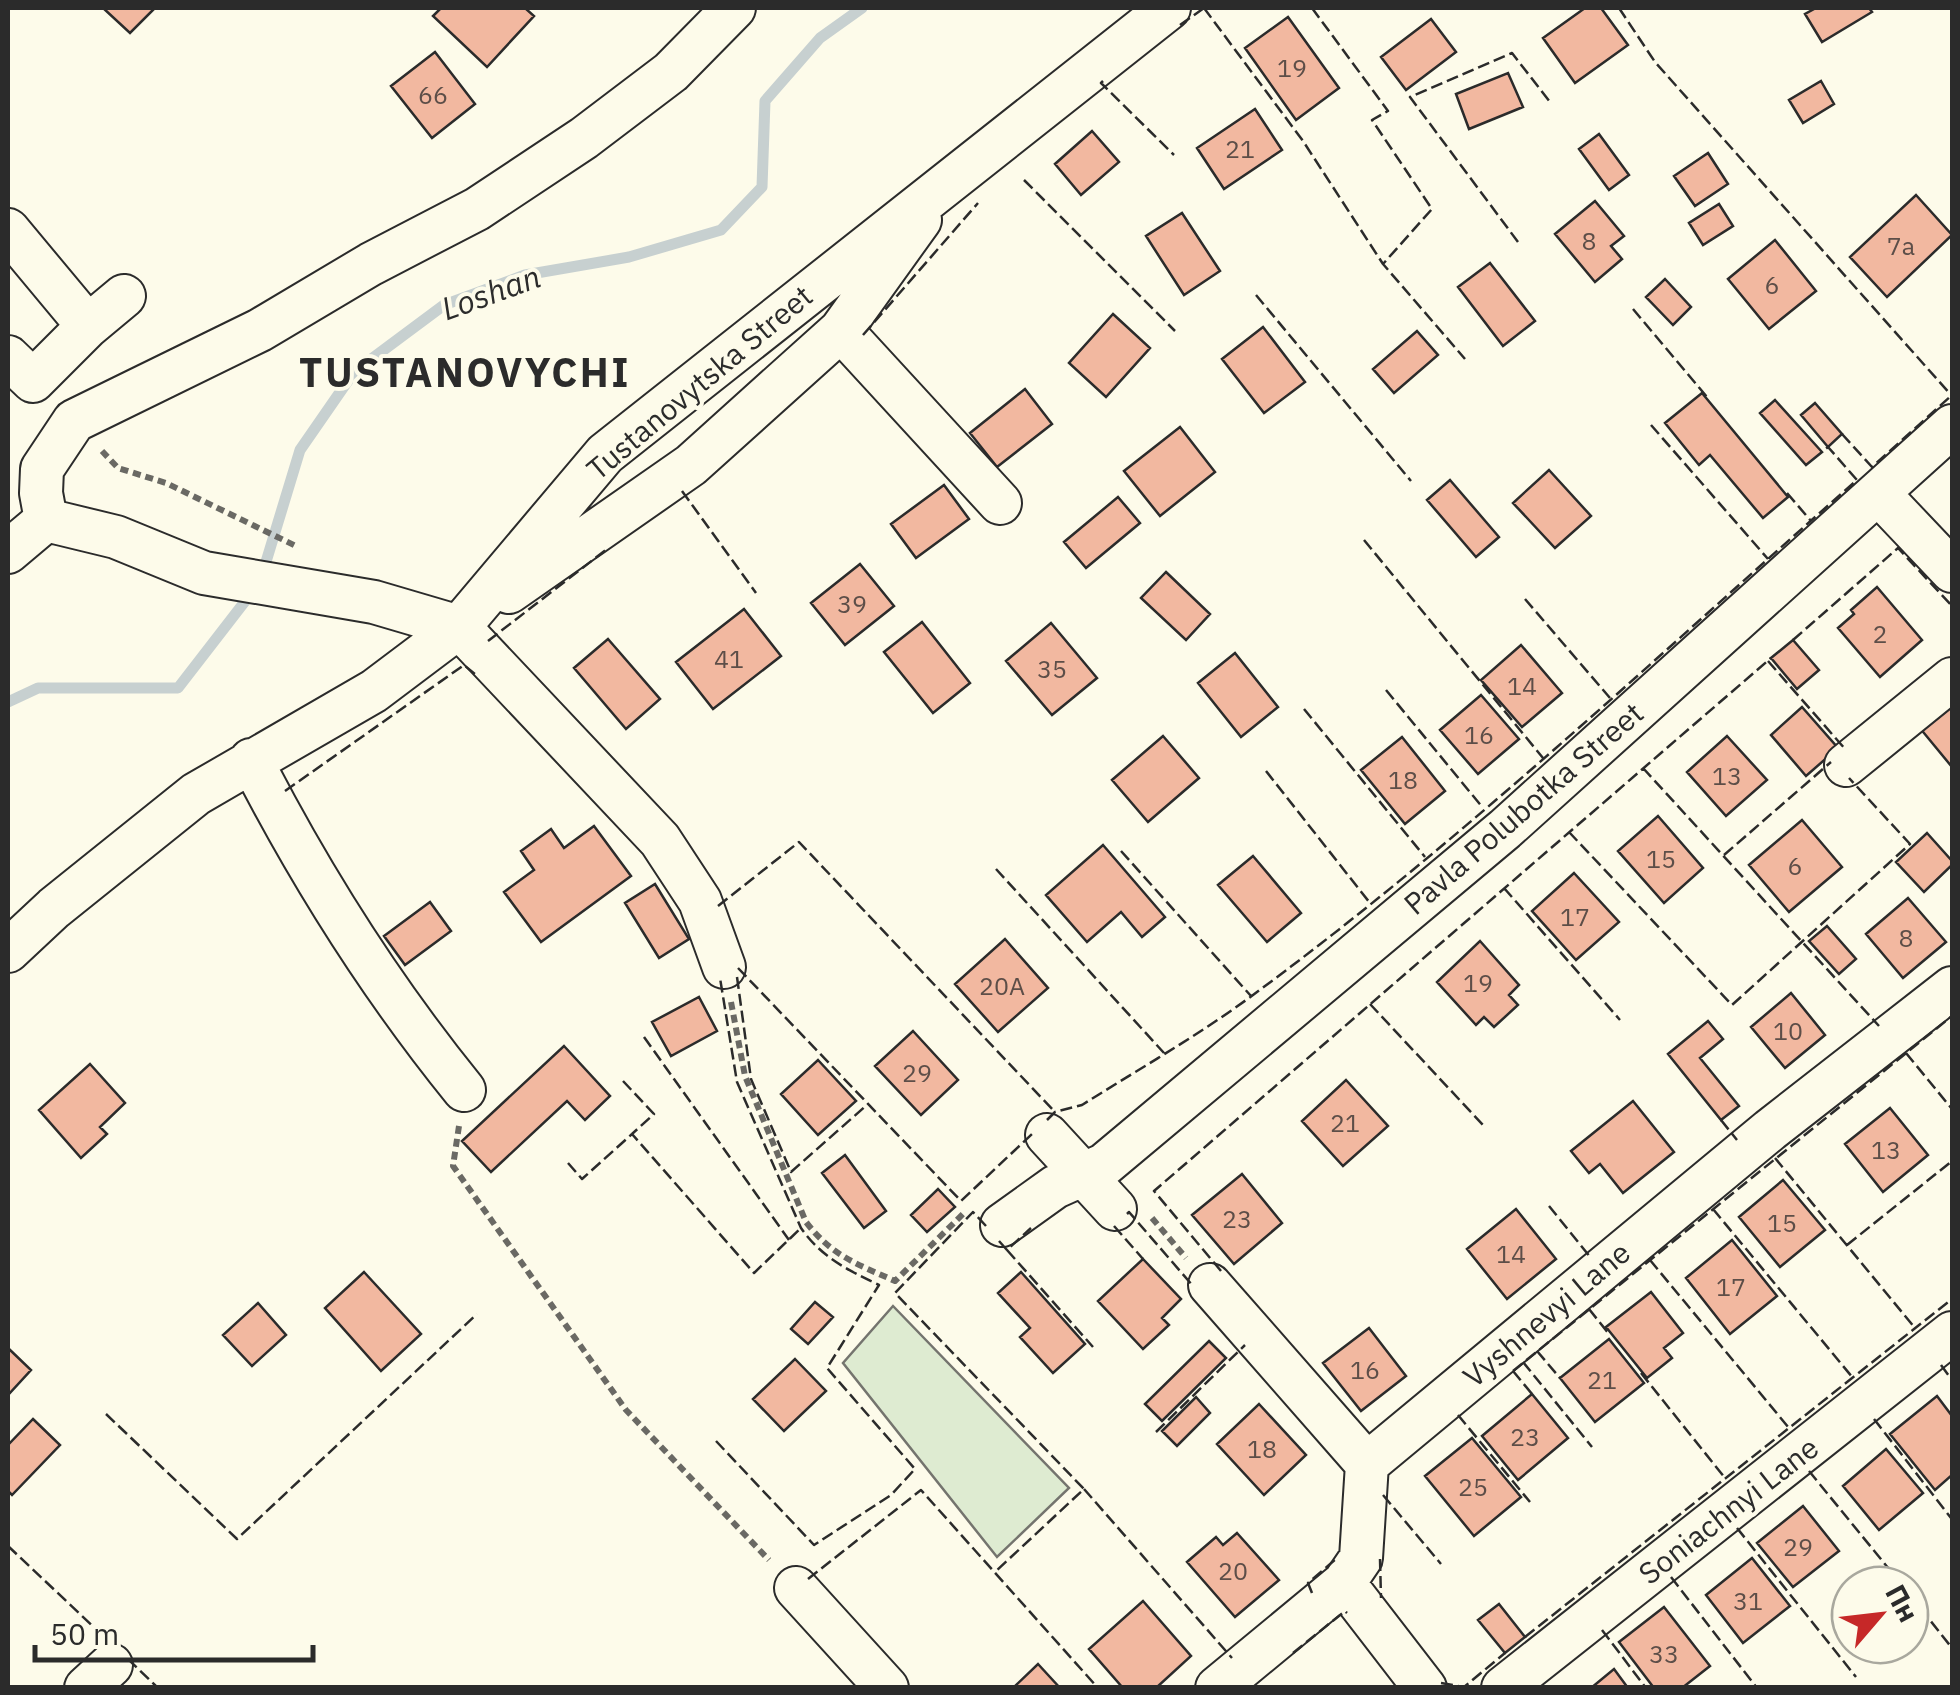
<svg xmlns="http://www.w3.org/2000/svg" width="1960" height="1695" viewBox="0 0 1960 1695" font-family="'IBM Plex Sans',sans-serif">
<rect width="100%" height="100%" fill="#fdfbea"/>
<path fill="#deebd1" stroke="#74746e" stroke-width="2.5" d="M893,1306l176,182 -72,69 -154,-194z"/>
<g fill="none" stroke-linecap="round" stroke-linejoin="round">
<path stroke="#c7d0d0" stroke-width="11" d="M262,575l38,-125 54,-78 90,-67 81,-30 104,-18 92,-27 41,-43 3,-86 55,-63 42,-30
M8,702l30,-14h140l75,-97"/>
</g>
<path fill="#f2b8a0" stroke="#2b2b2b" stroke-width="2.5" d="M103,8h52l-25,25z
M441,8h84l9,8 -47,51 -54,-51z
M1585,8h16l27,37 -53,38 -32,-45z
M1816,8h53l3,4 -50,30 -17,-28z
M1288,17l51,71 -43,32 -51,-72z
M1431,19l25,33 -50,38 -25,-33z
M435,52l40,52 -43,34 -41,-52z
M1508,73l15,34 -54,22 -13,-35z
M1821,81l13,23 -31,19 -14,-23z
M1255,109l27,41 -58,39 -27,-41z
M1092,131l27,31 -38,33 -26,-31z
M1599,134l30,41 -20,15 -30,-41z
M1708,153l20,31 -33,22 -21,-30z
M1916,195l36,40 -65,62 -37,-40z
M1595,201l29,35 -13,10 11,13 -27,23 -40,-48z
M1719,204l14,22 -30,19 -14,-22z
M1182,213l38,58 -36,24 -38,-59z
M1775,240l41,51 -47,38 -41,-50z
M1490,263l45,58 -32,25 -45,-59z
M1665,279l26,28 -18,18 -27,-28z
M1113,314l37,34 -44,49 -37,-34z
M1263,327l42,55 -41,31 -42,-54z
M1417,331l21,24 -44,38 -21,-24z
M1025,389l27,35 -55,43 -27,-34z
M1702,393l86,104 -25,21 -53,-63 -11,10 -34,-42z
M1775,400l47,52 -16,13 -46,-52z
M1815,403l27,31 -14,13 -27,-32z
M1180,427l35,45 -55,44 -36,-45z
M1549,470l42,46 -36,32 -42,-45z
M1450,480l49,57 -23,20 -49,-57z
M944,485l25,34 -53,39 -25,-34z
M1118,497l22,26 -54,45 -22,-26z
M860,564l34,42 -49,39 -34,-42z
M1166,572l44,42 -24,26 -45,-42z
M1877,587l45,53 -42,37 -42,-49 16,-14 -3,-4z
M744,609l37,47 -68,53 -37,-47z
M922,622l48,61 -37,30 -49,-61z
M1051,623l46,55 -45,37 -46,-54z
M608,639l52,60 -34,30 -52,-61z
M1793,640l26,30 -22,19 -26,-31z
M1521,645l41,48 -40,34 -41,-47z
M1235,653l43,54 -37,30 -43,-54z
M1481,695l38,44 -41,35 -38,-44z
M1952,698v69l-33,-40z
M1802,707l36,41 -32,28 -35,-41z
M1163,736l36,42 -51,44 -36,-42z
M1727,736l40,44 -41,36 -39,-44z
M1402,737l43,54 -40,33 -44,-54z
M1658,816l45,52 -39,35 -46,-52z
M1802,820l40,47 -53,45 -40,-47z
M594,826l37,50 -90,66 -37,-50 30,-22 -13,-19 30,-22 13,19z
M1927,833l25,28v4l-28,27 -28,-30z
M1103,845l62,72 -23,20 -21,-25 -34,30 -41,-47z
M1253,856l48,57 -34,29 -49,-57z
M1574,873l45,49 -43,38 -44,-49z
M655,884l34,55 -30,19 -34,-55z
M1908,898l38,44 -43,36 -37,-44z
M430,902l21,29 -46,34 -21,-29z
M1827,926l29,33 -17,15 -30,-33z
M1005,939l43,49 -50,44 -43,-48z
M1480,941l39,44 -10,10 9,10 -24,22 -10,-10 -8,8 -39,-43z
M1791,993l34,42 -40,33 -34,-41z
M699,997l18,34 -46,25 -19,-34z
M1708,1021l15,18 -23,19 39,48 -18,14 -53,-66z
M913,1031l45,49 -37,35 -46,-49z
M564,1046l46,50 -25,24 -18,-19 -76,71 -29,-31z
M818,1060l38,41 -38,34 -37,-41z
M90,1064l35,39 -25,24 7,7 -26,24 -42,-48z
M1346,1080l42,46 -45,40 -41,-45z
M1633,1101l41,51 -51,41 -23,-29 -11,9 -18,-22z
M1890,1108l38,47 -45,37 -38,-48z
M845,1155l41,56 -22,17 -42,-55z
M1242,1174l40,49 -48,41 -42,-49z
M1783,1180l42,50 -45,37 -41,-50z
M938,1189l17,18 -28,25 -16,-17z
M1516,1209l40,50 -49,40 -40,-50z
M1732,1240l45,56 -47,38 -44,-56z
M1143,1259l38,40 -19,19 7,7 -26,24 -45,-48z
M364,1272l57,62 -40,37 -56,-63z
M1021,1272l64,72 -32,29 -33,-36 10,-9 -32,-35z
M1651,1292l32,41 -19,15 8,10 -25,20 -41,-51z
M815,1302l18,15 -25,27 -17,-15z
M258,1303l28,32 -34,31 -29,-31z
M1369,1328l37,48 -45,35 -38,-48z
M1609,1339l35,44 -49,39 -35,-44z
M1209,1341l17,17 -64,63 -17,-17z
M8,1348l23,22 -23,25z
M795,1359l31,32 -42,40 -31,-32z
M1532,1394l36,44 -50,42 -36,-44z
M1937,1396l15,20v59l-17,15 -45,-56z
M1196,1397l14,16 -33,33 -15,-15z
M1259,1404l47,51 -42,40 -47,-51z
M33,1419l27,26 -48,50 -4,-4v-46z
M1472,1438l49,59 -47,39 -49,-60z
M1886,1449l37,44 -44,37 -36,-44z
M1803,1506l36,45 -46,36 -36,-44z
M1237,1533l42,47 -44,37 -48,-55 29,-25 7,8z
M1752,1558l38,48 -47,37 -37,-48z
M1143,1601l48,55 -35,32h-33l-34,-39z
M1499,1604l26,33 -20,16 -27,-33z
M1664,1607l46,59 -28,22h-28l-35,-46z
M1038,1664l22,24h-47z
M1614,1669l14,19h-37z"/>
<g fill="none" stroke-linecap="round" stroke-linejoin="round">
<defs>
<path id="minor" d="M8,230l80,96 -55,55 -25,-24
M88,326l36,-30
M841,330l159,173
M1878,493l74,78
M46,520l70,17 88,36 170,29 85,25 201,213 40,61 24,66
M8,552l38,-32 -5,-27 1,-24 32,-48 186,-91 111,-66 106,-55 107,-71 87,-66 63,-64
M509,592l182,-127 150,-135 79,-110
M251,760c59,115 131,229 213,330
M1846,765l106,-86
M8,951l46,-43 142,-114 178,-103 85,-64 146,-173 564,-446
M1047,1135l68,74
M1002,1225l53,-38 49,-22 401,-336 447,-403
M1210,1285l157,179
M1344,1583l81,105
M796,1588l91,100
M86,1688l25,-23
M1217,1688l127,-105 17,-25 6,-94 403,-334 182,-142
M1503,1688l449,-355"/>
</defs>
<use href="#minor" stroke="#2b2b2b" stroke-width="46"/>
<path stroke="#6a6964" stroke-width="6" stroke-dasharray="8 5" stroke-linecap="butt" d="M102,451l16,17 48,15 130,63
M731,1002l14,74 61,146c26,34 51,42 89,59l71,-70
M459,1126l-6,40 173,244 143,150
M1152,1218l34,40"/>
<use href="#minor" stroke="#fdfbea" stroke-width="42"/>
<path stroke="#2b2b2b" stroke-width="2.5" stroke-dasharray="12 5" stroke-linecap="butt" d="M1204,8l99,133 80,123
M1312,8l76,103 -16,9 60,89 -49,55 82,95
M1619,8l36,54 297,334
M1180,25l24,-17
M1103,81l-2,2 73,72
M1024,180l151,151
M1518,242l-108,-145 102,-44 38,49
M1256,295l155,186
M1633,309l74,88
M863,335l115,-132
M1651,425l117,134
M1842,434l30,33 80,-72
M682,491l74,102
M1787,493l24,28
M1364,540l179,218
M1525,599l85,99
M1793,640l105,-92 54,58
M488,641l119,-92
M1768,661l78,89
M1386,690l97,118
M1304,709l121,148
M1643,768l236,258
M1266,771l104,132
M285,791l179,-126 12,10
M1569,832l163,173 178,-161 -61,-66
M1121,851l130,145
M1724,855l107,-93
M996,869l168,184
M1504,888l116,132
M718,906l81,-64 256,270
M738,968l223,233 71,-67
M737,977l14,102 40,93 77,-68
M1370,1004l113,121
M644,1037l145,203
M1906,1053l46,56
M623,1081l31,33 -22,20
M1047,1120l8,-8 27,-7c57,-36 117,-70 171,-110 213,-157 406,-341 604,-515l-29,-33 -6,5
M1721,1120l16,20
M1775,1158l140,170
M568,1163l14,16 50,-45 122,139 47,-45
M1549,1206l42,52
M1713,1209l140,169
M1127,1214l2,-2 64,74
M986,1226l-13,-14 -78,81 189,196 -89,83
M1114,1226l29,33
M999,1241l8,9 24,-22
M1847,1245l105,-84
M1007,1250l86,97
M1650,1260l139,168
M1221,1271l-67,-80 617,-533
M1589,1309l20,25
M1537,1351l23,27
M1523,1362l69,85
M1941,1365l11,15
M1513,1371l439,-355
M1513,1371l19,23
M1641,1373l84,105
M106,1414l131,125 240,-225
M1458,1415l72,87
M1874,1419l77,99
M1156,1432l89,-87
M716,1441l98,104 77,-50 24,-26 -88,-101 52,-83c-31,-15 -57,-27 -78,-57l-64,-146 -17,-104
M1809,1471l93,114
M1084,1489l148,169
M1383,1495l58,69
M1737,1528l119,149
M8,1546l109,103
M1380,1559l1,39
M1671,1577l86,111
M808,1579l113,-89 177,198
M1312,1593l-4,-10 29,-25
M1910,1595l42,53
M1602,1630l44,58
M1525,1637l427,-338
M1293,1653l52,-42 2,2
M128,1659l30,29
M1441,1683l23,4 41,-34"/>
</g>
<g text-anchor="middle" stroke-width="8" stroke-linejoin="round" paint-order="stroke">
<g font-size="25" fill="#5d4e48">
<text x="1292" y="77">19</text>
<text x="433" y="104">66</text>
<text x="1240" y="158">21</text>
<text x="1589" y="250">8</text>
<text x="1901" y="255">7а</text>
<text x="1772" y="294">6</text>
<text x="852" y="613">39</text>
<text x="1880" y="643">2</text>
<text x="729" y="668">41</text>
<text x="1052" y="678">35</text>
<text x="1522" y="695">14</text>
<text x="1479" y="744">16</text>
<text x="1727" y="785">13</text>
<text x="1403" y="789">18</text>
<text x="1661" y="868">15</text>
<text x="1795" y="875">6</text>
<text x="1575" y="926">17</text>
<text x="1906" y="947">8</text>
<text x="1478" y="992">19</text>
<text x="1002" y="995">20А</text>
<text x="1788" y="1040">10</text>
<text x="917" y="1082">29</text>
<text x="1345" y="1132">21</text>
<text x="1886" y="1159">13</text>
<text x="1237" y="1228">23</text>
<text x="1782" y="1232">15</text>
<text x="1511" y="1263">14</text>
<text x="1731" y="1296">17</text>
<text x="1365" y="1379">16</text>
<text x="1602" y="1389">21</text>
<text x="1525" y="1446">23</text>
<text x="1262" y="1458">18</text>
<text x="1473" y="1496">25</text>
<text x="1798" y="1556">29</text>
<text x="1233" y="1580">20</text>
<text x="1748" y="1610">31</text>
<text x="1664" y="1663">33</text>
</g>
<g font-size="30" fill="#2b2b2b" stroke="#fdfbea">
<text transform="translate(700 383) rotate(-40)" y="10">Tustanovytska Street</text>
<text transform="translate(1524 809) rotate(-41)" y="10">Pavla Polubotka Street</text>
<text transform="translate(1547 1315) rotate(-40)" y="10">Vyshnevyi Lane</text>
<text transform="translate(1729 1511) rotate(-38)" y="10">Soniachnyi Lane</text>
</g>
<g font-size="32" font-style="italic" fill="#2b2b2b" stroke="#fdfbea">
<text transform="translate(491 293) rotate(-20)" y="11">Loshan</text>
</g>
<g font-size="40" font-weight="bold" letter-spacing="2.5" fill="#2b2b2b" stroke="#fdfbea">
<text x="465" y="387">TUSTANOVYCHI</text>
</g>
</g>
<rect width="1960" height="1695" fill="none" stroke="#2b2b2b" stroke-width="20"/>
<g transform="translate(1880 1615) rotate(62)"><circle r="48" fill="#fdfbea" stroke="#a9a89e" stroke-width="2.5"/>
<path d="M0-8L18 38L0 25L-18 38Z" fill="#c62828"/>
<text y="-15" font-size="28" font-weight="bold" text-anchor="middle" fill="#2b2b2b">Пн</text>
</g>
<path d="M35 1645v15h278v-15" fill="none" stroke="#2b2b2b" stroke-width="5"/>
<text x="50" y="1645" font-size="30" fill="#2b2b2b" stroke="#fdfbea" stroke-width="8" paint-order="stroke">50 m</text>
</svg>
